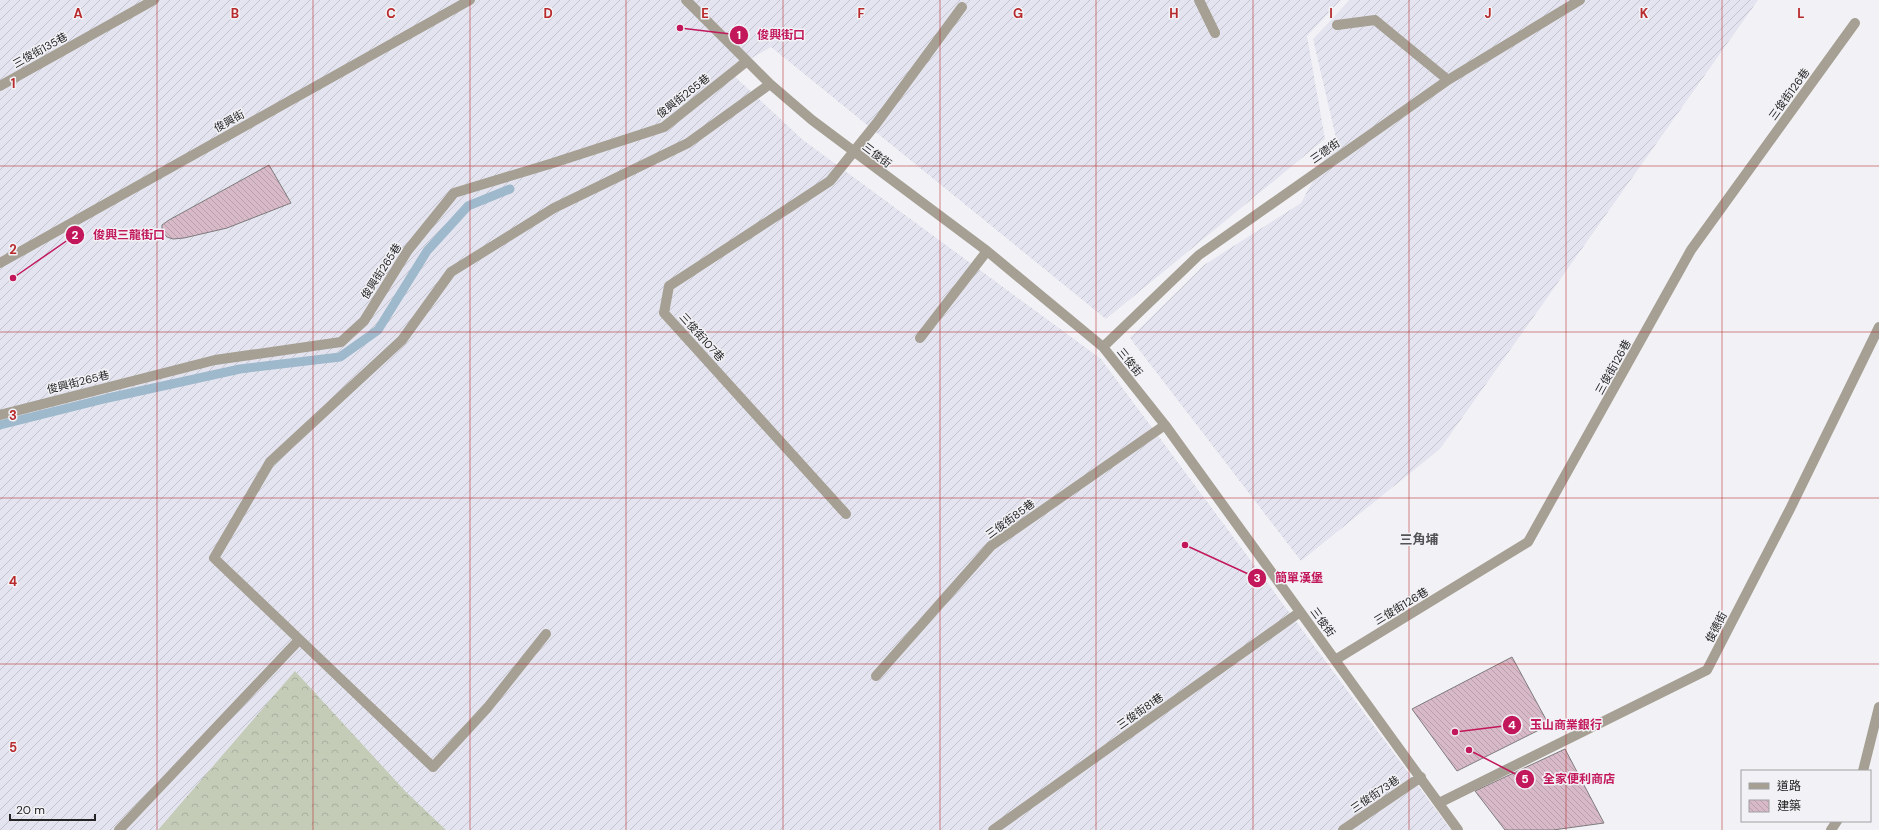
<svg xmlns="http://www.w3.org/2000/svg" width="1879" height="830" viewBox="0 0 1879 830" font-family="'DM Sans','Noto Sans TC',sans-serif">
<defs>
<pattern id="industrial-furrows" width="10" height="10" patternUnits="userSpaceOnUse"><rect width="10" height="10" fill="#e3e4ef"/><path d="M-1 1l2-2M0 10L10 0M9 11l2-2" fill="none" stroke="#c3c3cd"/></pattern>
<pattern id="forest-crowns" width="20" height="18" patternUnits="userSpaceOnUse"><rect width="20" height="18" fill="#c4ccb8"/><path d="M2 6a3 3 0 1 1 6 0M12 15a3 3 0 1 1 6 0" fill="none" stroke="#a8af9e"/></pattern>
<pattern id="building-back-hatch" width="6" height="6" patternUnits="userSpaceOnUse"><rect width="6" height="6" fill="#d8b9c7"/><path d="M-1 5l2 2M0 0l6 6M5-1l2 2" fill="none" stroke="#b99fab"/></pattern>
</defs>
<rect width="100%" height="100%" fill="#f2f2f6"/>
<path fill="url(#industrial-furrows)" d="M0,0h1341l-34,36 18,103 -219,180 -335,-272 -42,24 74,69 298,219 350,471h-1451z
M1350,0h408l-318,449 -139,112 -171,-223 74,-73 97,-62 35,-65 -23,-99z"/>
<path fill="url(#forest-crowns)" d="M295,671l111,121 40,38h-288z"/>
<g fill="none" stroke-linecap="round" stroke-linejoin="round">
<path stroke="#9eb8cc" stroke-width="9" d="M0,425l108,-27 132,-29 100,-12 38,-27 49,-79 41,-45 42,-17"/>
</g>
<path fill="url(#building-back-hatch)" stroke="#7e7b7c" d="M269,165l22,38 -64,25 -43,10 -11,1 -6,-2 -5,-6v-6l7,-5z
M1512,657l37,68 -92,46 -45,-62z
M1565,749l39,74 -51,7h-48l-30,-39z"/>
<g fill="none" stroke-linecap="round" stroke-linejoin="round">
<path stroke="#a69f93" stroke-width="10" d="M686,0l84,84 42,36 175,131 116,96 62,78 293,405
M1199,0l16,33
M1337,25l38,-5 73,60
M0,86l154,-86
M0,263l470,-263
M920,338l67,-87
M1103,347l96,-92 249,-175 132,-80
M0,415l215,-55 126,-18 23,-21 44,-71 46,-57 99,-30 111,-36 83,-66
M846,514l-182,-201 5,-27 161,-105 46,-57 86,-117
M546,634l-58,73 -55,60 -219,-209 56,-96 132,-122 49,-68 103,-64 134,-65 82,-59
M1335,660l193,-118 163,-292 164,-227
M876,676l115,-130 174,-121
M1863,771l16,-64
M1439,803l268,-133 83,-161 89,-182
M119,830l180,-190
M993,830l307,-218
M1343,830l78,-53
M1831,830l6,-9"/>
</g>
<path fill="none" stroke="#b8292b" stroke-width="1" stroke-opacity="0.55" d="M157,0v830M313,0v830M470,0v830M626,0v830M783,0v830M940,0v830M1096,0v830M1253,0v830M1409,0v830M1566,0v830M1722,0v830M0,166h1879M0,332h1879M0,498h1879M0,664h1879"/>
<g text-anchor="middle" stroke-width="3" stroke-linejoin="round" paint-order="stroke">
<g font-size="11" fill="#242425" stroke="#f2f2f6">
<text transform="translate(40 50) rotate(-29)" y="4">三俊街135巷</text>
<text transform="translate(1789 94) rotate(-54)" y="4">三俊街126巷</text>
<text transform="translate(683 96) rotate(-38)" y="4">俊興街265巷</text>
<text transform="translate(229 121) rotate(-29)" y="4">俊興街</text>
<text transform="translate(1325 151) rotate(-35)" y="4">三德街</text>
<text transform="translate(877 155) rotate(37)" y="4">三俊街</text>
<text transform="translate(381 271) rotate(-57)" y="4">俊興街265巷</text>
<text transform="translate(702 337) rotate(48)" y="4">三俊街107巷</text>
<text transform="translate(1130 362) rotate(51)" y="4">三俊街</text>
<text transform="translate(1613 367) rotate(-61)" y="4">三俊街126巷</text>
<text transform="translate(78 382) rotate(-14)" y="4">俊興街265巷</text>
<text transform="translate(1010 519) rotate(-36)" y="4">三俊街85巷</text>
<text transform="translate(1401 606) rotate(-31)" y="4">三俊街126巷</text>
<text transform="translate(1323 622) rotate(54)" y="4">三俊街</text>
<text transform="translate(1716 627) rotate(-63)" y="4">俊德街</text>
<text transform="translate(1140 711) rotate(-35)" y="4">三俊街81巷</text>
<text transform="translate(1375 794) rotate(-34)" y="4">三俊街73巷</text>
</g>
<g font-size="13" font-weight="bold" fill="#535356" stroke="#f2f2f6">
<text x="1419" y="544">三角埔</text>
</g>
</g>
<g font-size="13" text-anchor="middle" font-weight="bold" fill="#b8292b" stroke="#f2f2f6" stroke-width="3" stroke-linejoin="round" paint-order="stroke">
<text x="78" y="18">A</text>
<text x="235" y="18">B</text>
<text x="391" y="18">C</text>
<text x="548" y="18">D</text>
<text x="705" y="18">E</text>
<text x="861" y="18">F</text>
<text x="1018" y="18">G</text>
<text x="1174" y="18">H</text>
<text x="1331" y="18">I</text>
<text x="1488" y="18">J</text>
<text x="1644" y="18">K</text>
<text x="1801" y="18">L</text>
<text x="13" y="88">1</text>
<text x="13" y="254">2</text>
<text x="13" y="420">3</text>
<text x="13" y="586">4</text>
<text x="13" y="752">5</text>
</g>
<path fill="none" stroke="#c2185b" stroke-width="1.5" d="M680 28L739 35M13 278L75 235M1185 545L1257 578M1455 732L1512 725M1469 750L1525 779"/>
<g fill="#c2185b" stroke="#f2f2f6" stroke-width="1.5">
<circle cx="680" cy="28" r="4"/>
<circle cx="13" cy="278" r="4"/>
<circle cx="1185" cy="545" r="4"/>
<circle cx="1455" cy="732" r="4"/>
<circle cx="1469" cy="750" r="4"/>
<circle cx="739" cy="35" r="10"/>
<circle cx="75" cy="235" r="10"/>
<circle cx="1257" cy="578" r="10"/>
<circle cx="1512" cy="725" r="10"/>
<circle cx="1525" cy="779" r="10"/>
</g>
<g font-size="12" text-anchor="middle" font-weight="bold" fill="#fff">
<text x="739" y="39">1</text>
<text x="75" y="239">2</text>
<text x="1257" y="582">3</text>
<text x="1512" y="729">4</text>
<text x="1525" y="783">5</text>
</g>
<g font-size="12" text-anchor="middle" font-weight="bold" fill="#c2185b" stroke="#f2f2f6" stroke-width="3" stroke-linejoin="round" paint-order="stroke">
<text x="781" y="39">俊興街口</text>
<text x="129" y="239">俊興三龍街口</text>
<text x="1299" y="582">簡單漢堡</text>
<text x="1566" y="729">玉山商業銀行</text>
<text x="1579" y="783">全家便利商店</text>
</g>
<rect x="1741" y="770" width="130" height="52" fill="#f2f2f6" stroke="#a0a0a2"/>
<rect x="1749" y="783" width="20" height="6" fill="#a69f93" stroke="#a0a0a2"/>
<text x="1777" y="790" font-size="12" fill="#242425">道路</text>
<rect x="1749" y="800" width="20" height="12" fill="url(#building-back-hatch)" stroke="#a0a0a2"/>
<text x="1777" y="810" font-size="12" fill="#242425">建築</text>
<path d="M10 814v6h85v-6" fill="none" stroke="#242425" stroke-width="2"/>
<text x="16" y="814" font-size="12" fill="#242425" stroke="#f2f2f6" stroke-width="3" paint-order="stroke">20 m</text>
</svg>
